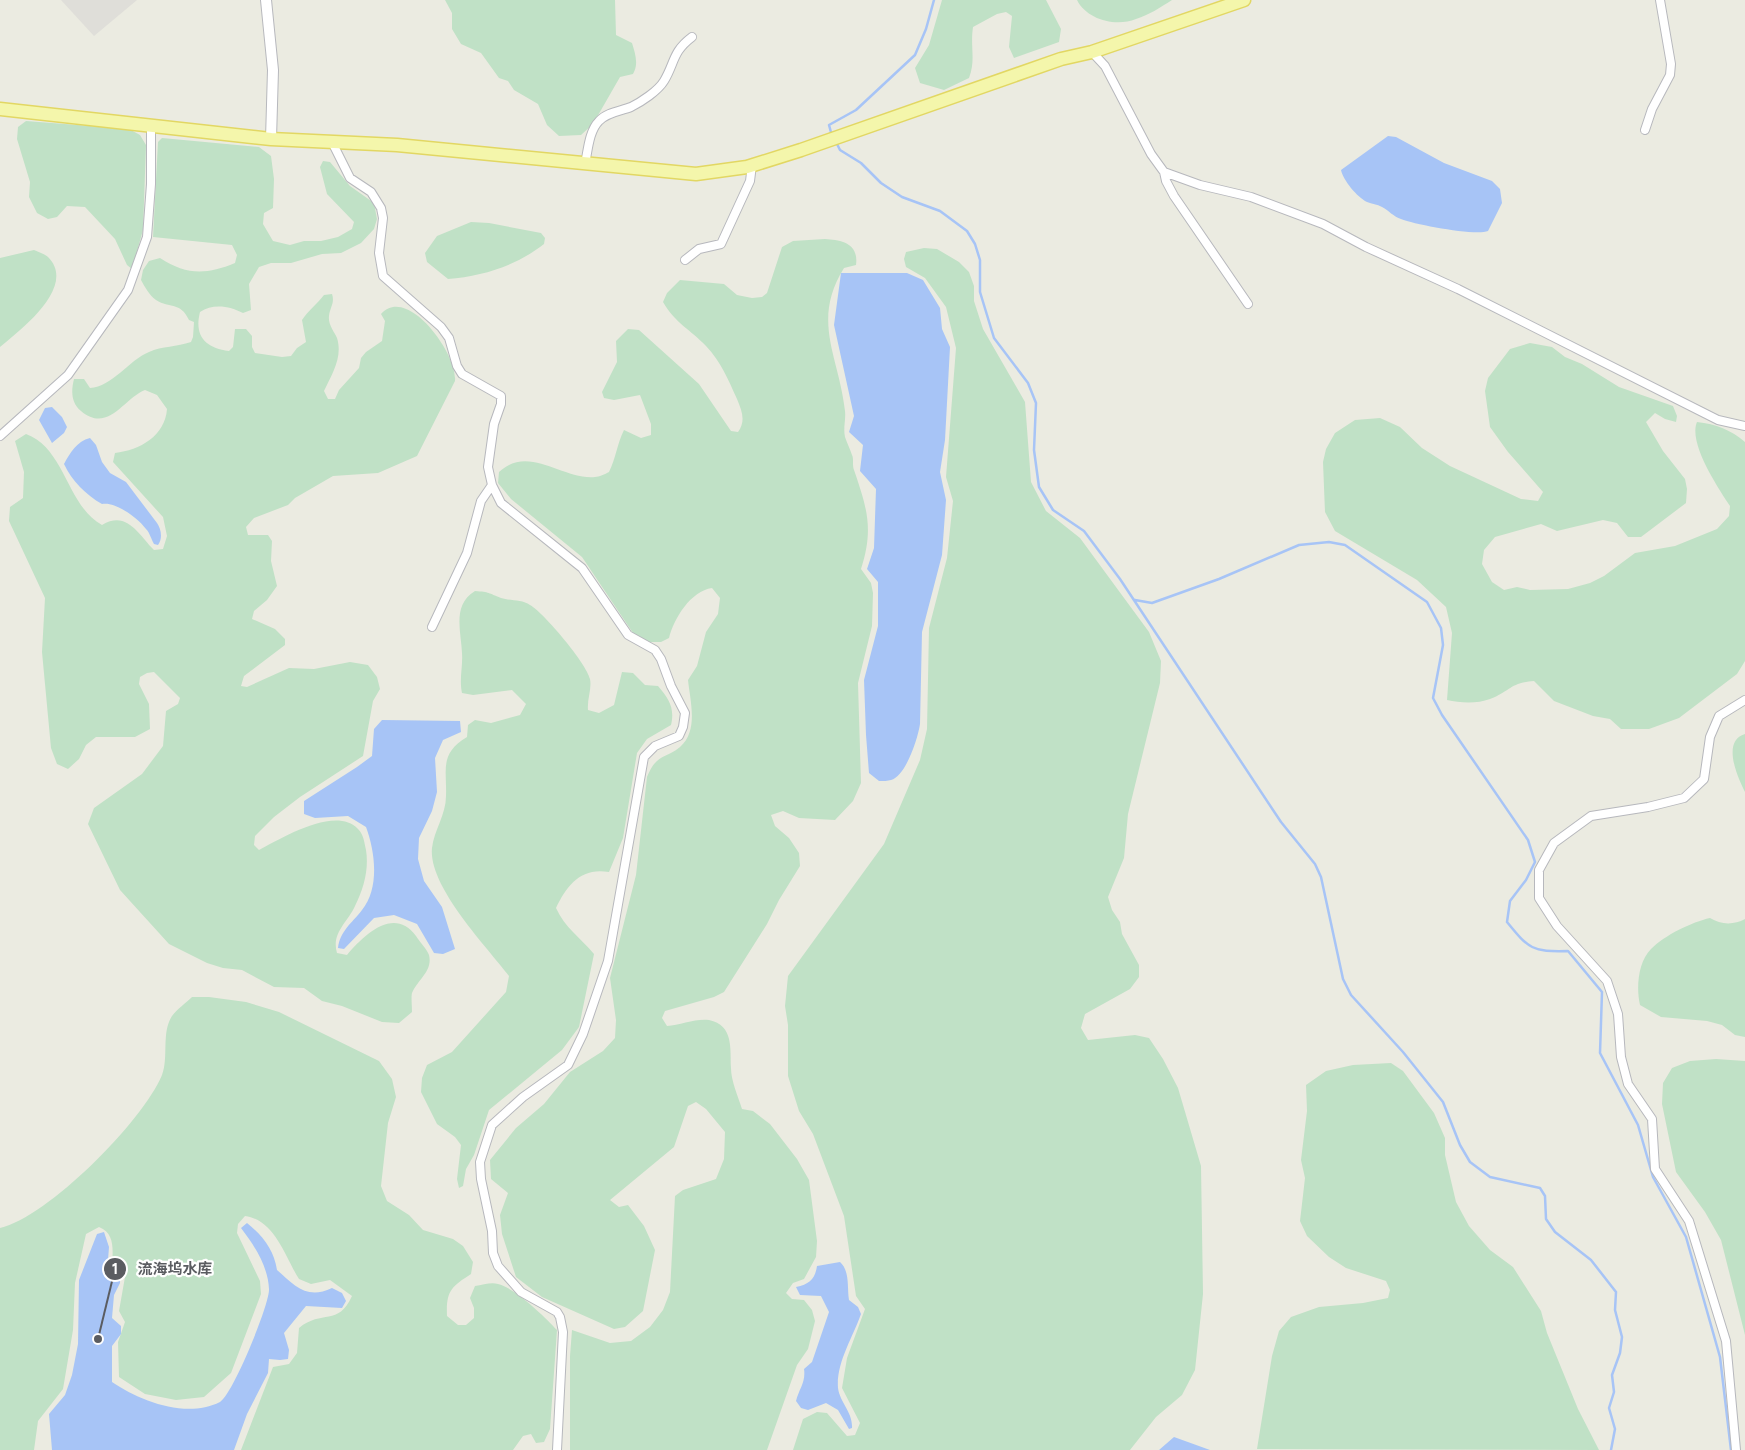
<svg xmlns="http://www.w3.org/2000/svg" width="1745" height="1450" viewBox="0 0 1745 1450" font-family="Figtree,'Noto Sans SC',sans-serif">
<rect width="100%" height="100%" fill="#ebebe1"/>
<path fill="#dfded9" d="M61,0h76l-43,36z"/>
<path fill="#c0e1c6" d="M445,0h170l1,35 16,8c3,10 7,21 1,31l-13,3 -27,47 -12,11 -22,1 -12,-11 -9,-21 -24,-14 -6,-9 -9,-3 -18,-25 -20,-9 -9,-15v-16z
M942,0h104l15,29 -2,13 -45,16 -5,-11 3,-31 -6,-4 -9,2 -24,13c-3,20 3,33 -4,51l-25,12 -24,-7 -5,-15 14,-23z
M1077,0h95c-11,7 -23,15 -36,19 -20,8 -49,1 -59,-19z
M26,121l103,8 11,6 6,10 -3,85 -11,39 -5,-4 -12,-26 -30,-32 -18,-1 -10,11 -9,2 -11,-6 -8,-16 1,-15 -13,-43 1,-12z
M162,138l97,9 12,9 3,23 -1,29 -9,5 -1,11 10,17 17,4 14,-4h17l17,-4 14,-8 2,-7 -27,-28 -7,-27 3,-6 7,1 20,24 24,17 3,16 -3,10 -13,14 -20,10 -19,1 -31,9h-20l-12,4 -10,17 2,26 -8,3c-13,-7 -30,-10 -43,-1 -6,24 5,36 29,39l4,-4 2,-18h11l6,7v11l3,6 27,4 9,-1 6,-8 9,-6 -4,-22c6,-9 15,-16 22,-25l8,-1c3,9 -2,13 -3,22 -1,9 5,15 8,22 6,19 -5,36 -13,53l4,8h7l4,-9 20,-22 2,-10 5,-6 16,-11 3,-20 -4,-7c26,-30 77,40 74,67l-38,75 -39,17 -45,3 -38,22 -7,7 -34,13 -8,9 2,8h20l4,6 -1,20 6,25 -10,14 -13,11 -2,8 23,10 10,10v6l-41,31 -3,10 6,1 42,-19 25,1 36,-7 18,3 9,12 3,12 -7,12 -10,55 -63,41 -26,20 -19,19 -1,9 5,5c22,-11 76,-45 99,-21 6,6 6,13 8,21 3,19 -2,38 -11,56 -7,16 -24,27 -18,47l10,2c17,-20 47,-49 69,-19 3,5 11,13 13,19 4,16 -11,24 -17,38 -1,4 0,13 0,19l-13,11 -17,-1 -40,-16 -20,-5 -18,-13 -30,-1 -32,-17 -19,-2 -16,-5 -38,-19 -49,-54 -32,-66 6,-16 48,-34 21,-28 3,-35 12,-7 2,-6 -26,-26 -7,1 -7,4 -1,7 10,20 1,25 -15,8h-39l-10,8 -7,14 -11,10 -11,-5 -6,-16 -9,-96 3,-54 -36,-77 1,-14 13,-9 1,-26 -9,-31 11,-7c39,14 41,72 76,91 25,-15 36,9 52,25l9,-1 4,-13 -4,-19 -50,-55 2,-9c25,-3 50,-17 52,-44l-10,-14 -12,-5c-21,8 -37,44 -64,21 -10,-8 -10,-20 -7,-32h10l6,9c22,-1 39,-28 59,-36 13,-6 28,-5 42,-10l2,-5 1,-15 -5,-2c-9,-19 -19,-11 -33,-20 -7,-5 -11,-13 -15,-20l2,-10 6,-9 11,-3c26,17 46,17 75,5l2,-8 -5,-10 -79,-8 5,-95z
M471,222l18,1 52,10 4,5 -1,6c-28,22 -61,32 -96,35l-21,-17 -2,-9 12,-17z
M825,239c16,1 34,4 31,26l-12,3c-33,53 -5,88 1,143 1,9 -2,17 0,26 2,6 5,12 7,18 2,4 0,10 2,15 13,38 20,59 7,99l10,14 2,10 -1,33 -14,57 3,100 -8,18 -18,19 -36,-2 -16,-7 -12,4 4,11 14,12 10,15 1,13 -21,34 -12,24 -43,68 -10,5 -49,14 -3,7 5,8c13,-1 30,-8 42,-6 25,5 21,29 22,48 0,13 7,28 11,41l11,2 17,13 27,35 12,21 8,61 -1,16 -12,22 -11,4 -7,10 6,6 12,1 8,10 3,11 -7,28 -11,16 -30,85h-197v-94l2,-26 38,13 21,-2 19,-14 13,-17 7,-18 5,-96 8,-6 33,-11 8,-20 1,-27 -19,-23 -10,-7 -8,4 -14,41 -64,53 9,7 9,-2 16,21 11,24 -12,61 -18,16 -11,2 -72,-32 -26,-20 -14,-43 -2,-19 8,-22 -17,-14 -1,-19 26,-32 28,-24 26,-32 33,-21 12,-13 1,-18 -6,-42 26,-103 11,-98c10,-24 17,-17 33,-30 19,-16 10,-47 8,-67l9,-14 9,-34 12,-18 2,-16 -8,-10c-21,3 -38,30 -43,50l-8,4h-13l-15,-9 -51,-76 -71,-58 -13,-16 1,-11c30,-28 63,8 96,5 4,0 10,-3 14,-5 7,-14 8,-28 15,-42l17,8 10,-3v-11l-11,-29 -26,5 -10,-2 -2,-6 15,-30 -1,-21 12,-12 11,1 60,54 32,47 7,1c8,-11 4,-21 -1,-33 -9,-20 -16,-37 -31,-53 -15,-16 -31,-23 -43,-44l4,-9 13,-13 44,4 13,11 15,3 10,-1 5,-4 15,-46 11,-6z
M924,248l13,1 22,13 10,10 5,14v15l9,28 42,73 6,80 15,29 34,27 69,94 12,29 -1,22 -32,131 -4,44 -16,39 4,13 8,12 2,12 17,31v12l-9,12 -45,25 -4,14 7,12 47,-5 14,3 14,21 15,29 23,78 2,128 -8,76 -13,25 -26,22 -26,33h-337l10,-31 14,-7 10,1 20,23 8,-1 5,-12 -18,-35 5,-30 18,-49 -9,-13 -12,-80 -31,-82 -14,-23 -11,-35v-51l-3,-19 3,-30 96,-132 36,-84 7,-31 2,-101 18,-70 6,-57 -7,-24 10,-129 -10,-41 -21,-29 -19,-11 -2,-8 2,-7z
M34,250c4,2 11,4 14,7 30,30 -29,74 -48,90v-89z
M1530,343l22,4 13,10 17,7 37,23 54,19 4,10 -1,6 -11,-3 -10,-6 -9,9 17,29 22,28 2,10 -1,14 -45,34h-13l-11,-14 -14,-3 -46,11 -16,-7 -46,13 -11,13 -2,14 10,18 12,8 13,-3 13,3 38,-1 22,-6 14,-7 31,-23 40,-7 42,-17 12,-13 1,-10c-12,-18 -42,-63 -33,-84 19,2 34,8 48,20v219l-8,13 -58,44 -30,11h-28l-11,-10 -17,-3 -39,-15 -20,-20c-25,2 -23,10 -44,18 -13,5 -30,4 -43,1l5,-67 -6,-26 -29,-27 -82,-49 -10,-19 -2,-50 3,-13 9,-16 20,-13 25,-2 20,9 22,21 28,18 71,33 17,2 5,-9 -35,-40 -18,-25 -5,-36 3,-13 22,-29z
M475,591c15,1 13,2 26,7 9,3 21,1 29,7 14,8 57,59 60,74 2,10 -3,20 -2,31l11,3 15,-8 8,-33 11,1 12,12 13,1c11,13 17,22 13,39l-24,14 -10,14 -14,85 -14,34c-28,-5 -42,13 -53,36 9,20 25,30 38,46l-15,73 -17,23 -73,60 -15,45 -8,14 -3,17 -4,2 -2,-9 4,-34 -6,-8 -18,-13 -16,-32 1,-14 5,-13 25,-13 54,-60 3,-16c-23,-30 -81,-90 -77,-128 2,-18 14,-33 14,-52 1,-27 -7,-42 21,-59l1,-12 7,-5 16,3 29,-8 6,-11 -14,-14 -39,5 -11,-2c-3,-14 1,-26 0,-40 -1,-22 -10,-48 13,-62z
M1745,734v58c-7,-14 -24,-51 0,-58z
M1710,918c11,7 24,7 35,1v118l-10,-2 -13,-10 -15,-4 -46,-4 -21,-12c-4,-17 -2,-43 11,-56 14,-14 41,-27 59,-31z
M192,997h17l37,5 33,10 100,49 13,18 4,18 -8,26 -7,63 6,15 22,14 14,15 30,9 10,7 10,16 -2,12c-20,13 -25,17 -24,42l11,9h8l8,-7v-10l-4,-10 5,-12c8,-1 16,-4 23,-2 17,4 47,33 59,46l-7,99 -6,13 -8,1 -5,-9 -8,2 -10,14h-272l32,-83 16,-3 8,-11 2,-25c23,-19 39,-1 53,-32l-22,-16 -19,4 -12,-5c-14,-22 -24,-59 -54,-63l-7,8 -1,9 23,48 1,13 -30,79 -27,24 -28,3 -31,-6 -26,-17 -1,-35 7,-20 -6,-11 6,-34 -13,-8c0,-15 5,-35 -13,-42l-13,7 -11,49 -2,47 -10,59 -25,32 -4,29h-34v-222c48,-11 143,-107 162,-153 7,-18 -1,-42 10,-59 5,-7 14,-13 20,-19z
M1716,1059l29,2v274l-24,-95 -16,-28 -29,-40 -14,-68 1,-21 9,-15 18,-7z
M1391,1063l12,8 31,42 11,25v17l11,47 13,24 21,24 23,17 28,44 6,22 31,76 21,41 -342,-1 15,-93 7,-25 12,-14 28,-10 44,-4 25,-5 2,-8 -4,-9 -40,-13 -17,-11 -22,-21 -7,-15 5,-43 -4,-18 6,-49 -1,-26 20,-14 27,-6z"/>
<path fill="#a7c4f6" d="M1388,136l8,1 48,26 48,18 8,8 2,14 -14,28c-12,5 -72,-6 -87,-12 -7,-2 -13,-9 -19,-12 -5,-3 -10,-3 -15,-5 -10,-5 -24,-22 -26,-32z
M841,273h66l16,7 17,28 2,21 8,18 -5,93 -5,32 6,28 -4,55 -20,77 -2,92c-2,14 -14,52 -29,56 -3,1 -8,1 -12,1l-10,-8 -3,-38 -2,-55 14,-54v-44l-11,-13 7,-21 2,-59 -16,-18 3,-26 -14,-13 5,-16 -20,-91z
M52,407l10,10 5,10 -3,6 -12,10 -13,-23 6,-12z
M90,438l6,7 6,17 8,11 16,9 31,41c4,6 6,15 1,22l-4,-1c-3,-5 -4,-11 -8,-15 -8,-11 -31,-28 -44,-25 -16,-9 -30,-23 -38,-40 6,-11 13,-23 26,-26z
M382,720l78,1 1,11 -18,8 -8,18 2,34 -5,19 -13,27 -1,21 6,22 18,26 13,42 -12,5 -9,-1 -17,-29 -23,-9 -20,3 -30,31 -6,-1c2,-17 14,-25 24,-38 18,-22 13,-59 4,-83l-18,-11 -33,2 -11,-4v-13l53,-34 15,-11 2,-27z
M247,1223c16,13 27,27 30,47 18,16 30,30 55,18l10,5 4,8 -4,7 -36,-2 -22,27 5,17 -1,9 -8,1 -11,-1 -1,14 -21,41 -13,36h-182l-3,-36 16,-19 7,-20 6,-31 1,-64 18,-46 7,-2 5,15 -2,26 13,3v7l-6,12 -2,23 9,8v8l-9,12v36c28,19 74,37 108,20 12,-6 50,-98 49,-113 -1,-23 -15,-44 -28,-61z
M840,1262c10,9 7,25 9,38l9,7 3,7c-8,23 -25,49 -23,74 2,15 15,24 14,40l-3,1 -11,-19 -12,-7 -18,7 -7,-2 -5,-7c3,-12 10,-19 8,-32l8,-7 17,-50 -8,-16 -21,-1 -4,-8c14,-3 19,-8 21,-21z
M1174,1437l36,13h-51z"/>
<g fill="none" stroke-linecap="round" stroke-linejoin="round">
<path stroke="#a7c4f6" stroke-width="2.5" d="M832,136l-3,-11 27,-15 59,-55 11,-26 8,-29
M836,142l4,8 21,13 20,20 21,14 38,14 27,20 8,13 5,16v32l14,46 34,45 8,20 -2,47 5,37 14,23 31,21 36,48 161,243 34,42 6,13 22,102 8,16 52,57 40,50 17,43 10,17 20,15 50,11 5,8 1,23 9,13 36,28 25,32 -1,18 7,27 -2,16 -8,22 2,17 -5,16 6,21 -4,21
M1135,600l17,3 67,-24 80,-34 30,-3 16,3 82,57 14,26 2,17 -10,53 9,17 86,125 7,22 -9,18 -16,21 -3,21c22,27 25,30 61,29l34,41 -2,61 38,72 15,52 33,60 34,120 11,93"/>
<defs>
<path id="minor" d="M1092,52l13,14 46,88 13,18 36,13 51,12 72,27 43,23 92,42 260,131 27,6
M1645,130l7,-21 18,-34 1,-11 -11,-64
M332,142l18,36 21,14 10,16 2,10 -4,35 4,23 58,51 8,11 8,28 5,8 39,22v8l-7,20 -6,43 4,18 9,18 81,65 46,67 27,15 6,9 10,27 14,27 -2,14 -4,9 -24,10 -11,11 -36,204 -25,73 -15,31 -45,32 -31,28 -12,37 1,17 11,52 1,22 5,13 23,26 36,20 3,5 3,15 -6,118
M585,164c3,-14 4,-33 14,-43 8,-9 22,-10 32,-14 10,-5 27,-16 33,-26 11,-18 8,-29 28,-44
M1164,172l2,9 8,15 74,108
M685,260l14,-11 22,-5 29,-63 2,-16
M0,436l68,-61 60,-85 19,-53 4,-53v-59
M432,627l35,-74 14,-52 11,-16
M1736,1450l-10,-109 -37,-120 -34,-52 -3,-50 -24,-35 -7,-27 -3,-43 -11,-33 -50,-55 -18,-28v-28l15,-27 37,-27 57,-9 36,-9 20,-19 6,-42 9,-21 26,-16"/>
<path id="tertiary" d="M266,0l7,70 -2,69"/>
<path id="primary" d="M0,109l271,30 126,6 299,29 51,-7 54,-17 260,-91 31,-7 152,-52"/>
</defs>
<use href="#minor" stroke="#b7b8bd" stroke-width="10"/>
<use href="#tertiary" stroke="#b7b8bd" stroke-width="12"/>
<use href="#primary" stroke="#e2d763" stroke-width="15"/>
<use href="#minor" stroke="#fff" stroke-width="8"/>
<use href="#tertiary" stroke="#fff" stroke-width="10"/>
<use href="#primary" stroke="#f4f6ab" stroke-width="12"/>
</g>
<path fill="none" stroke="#5a5c61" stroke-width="2" d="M98 1339L115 1269"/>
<g fill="#5a5c61" stroke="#fff" stroke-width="2">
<circle cx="98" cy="1339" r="5"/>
<circle cx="115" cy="1269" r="12"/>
</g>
<g font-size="15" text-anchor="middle" font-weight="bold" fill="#fff">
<text x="115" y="1274">1</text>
</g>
<g font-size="15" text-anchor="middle" font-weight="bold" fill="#5a5c61" stroke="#fff" stroke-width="4.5" stroke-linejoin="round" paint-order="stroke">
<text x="175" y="1274">流海坞水库</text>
</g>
</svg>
